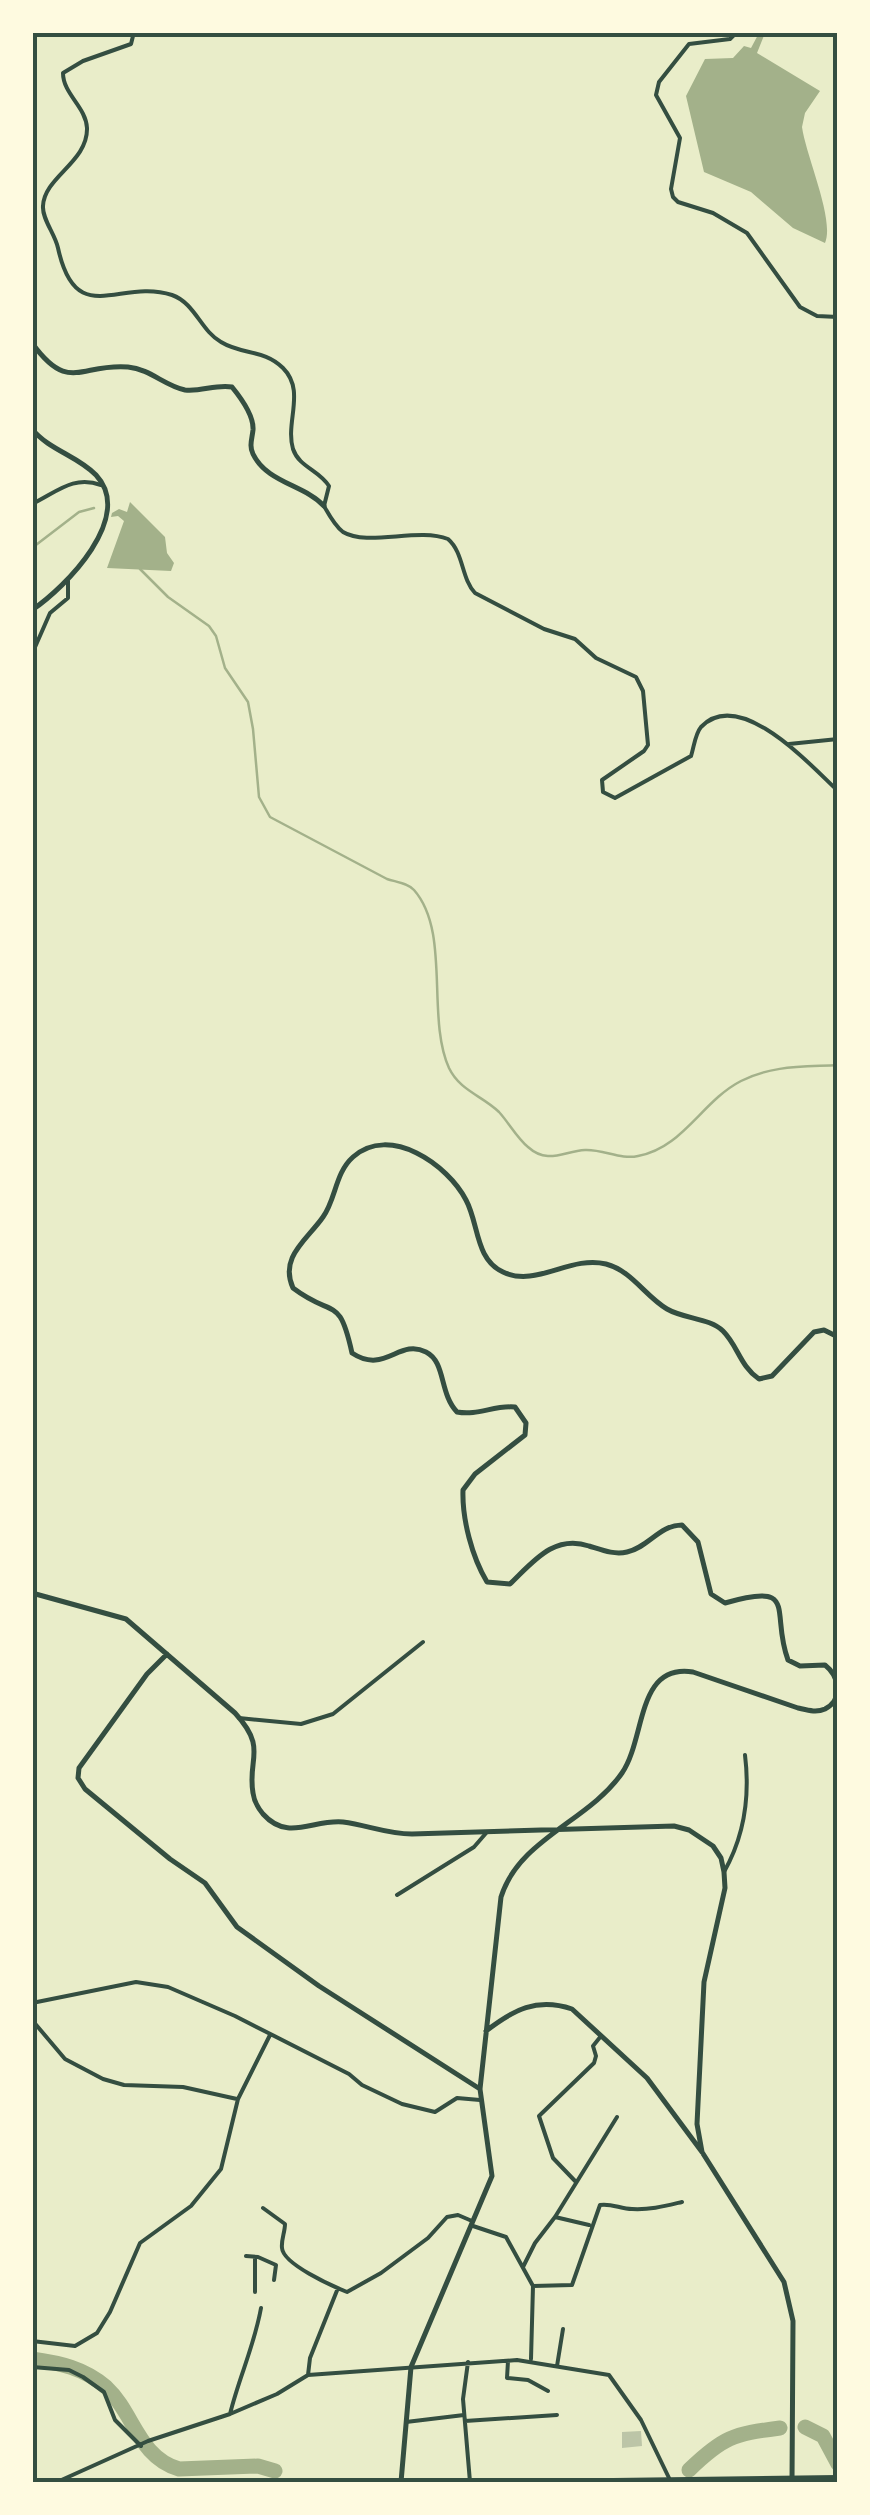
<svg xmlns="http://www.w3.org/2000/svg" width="870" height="2515" viewBox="0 0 870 2515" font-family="Inter,sans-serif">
<rect width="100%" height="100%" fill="#e9edc9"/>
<path fill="#a3b18a" d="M759,33h6l-8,20 63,38 -15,22 -3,14c4,29 33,93 23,116l-32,-15 -42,-36 -47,-20 -18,-76 19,-37 28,-1 11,-12 7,2z
M130,502l35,35 2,16 7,10 -3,8 -64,-3 17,-47 -6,-5 -7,1 1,-4 7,-4 8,3z"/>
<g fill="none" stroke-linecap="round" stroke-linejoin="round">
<path stroke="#a3b18a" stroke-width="2.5" d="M32,548l47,-36 15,-4
M140,569l28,28 41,29 7,10 9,32 23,34 5,27 6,68 11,20 117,62c9,3 21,4 27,11 37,42 12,127 35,178 11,23 34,28 50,44 10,11 18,26 29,35 20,18 36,4 57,3 18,-1 36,10 53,6 45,-8 64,-55 103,-75 31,-16 63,-14 97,-16"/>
<path stroke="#a3b18a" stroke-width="15" d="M32,2359c28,4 52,9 74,28 28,26 32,70 73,82l79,-3 17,5
M805,2427l18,9 15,28
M689,2470c34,-33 44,-36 91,-42"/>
</g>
<path fill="#bcc5a7" d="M641,2431l1,15 -20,2v-16z"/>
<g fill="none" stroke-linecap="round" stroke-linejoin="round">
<path stroke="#344e41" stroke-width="4" d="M134,32l-3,12 -48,17 -20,12c0,21 23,34 24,55 1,34 -43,49 -44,78 -1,13 12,28 15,42 18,82 61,30 114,47 23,8 29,36 49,47 21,13 43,7 62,26 23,23 2,54 10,81 6,18 26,21 36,37l-5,20c5,9 11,20 19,26 25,15 75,-5 105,7 16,14 13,39 27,54l69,36 31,10 21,19 40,19 7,14 5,54 -4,6 -42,29 1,12 12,6 76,-42c3,-9 4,-22 10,-29 39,-41 111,40 137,64
M737,32l-7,7 -41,5 -30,38 -3,13 24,43 -9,51 2,8 5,5 35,11 34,20 53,74 17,9 21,1
M32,504c25,-12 41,-29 69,-19
M32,654l18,-41 18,-15v-17
M789,744l49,-5
M239,1718l62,6 32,-10 90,-72
M724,1872c21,-37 26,-76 21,-117
M397,1895l77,-48 13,-15
M32,2003l104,-21 32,5 67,29 114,58 13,11 40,19 33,8 22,-14 23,2
M32,2020l33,39 38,20 21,6 59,2 54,12
M576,2182l-23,-24 -14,-42 55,-53 2,-7 -3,-10 8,-10
M263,2208l22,16c0,8 -4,16 -3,24 1,16 50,38 65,44l34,-19 47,-35 19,-21 11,-2 14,6
M555,2217l34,8
M473,2226l33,11 27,49 -2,73
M246,2256l12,1 18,8 -2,15
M255,2258v34
M523,2267l12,-24 20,-26 62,-100
M533,2286l39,-1 28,-80c11,-2 21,4 32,4 18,1 33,-3 50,-7
M32,2341l43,5 22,-13 13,-21 30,-69 51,-37 30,-37 17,-70 32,-64
M508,2361l-1,17 21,2 20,11
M468,2362l-5,37 7,83
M557,2366l6,-37
M32,2367l37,3 14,7 21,15 11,28 26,26
M308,2375l2,-17 28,-70
M230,2414c9,-37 24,-67 31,-106
M465,2421l92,-6
M406,2422l58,-7
M57,2482l91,-41 82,-27 47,-20 31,-19 209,-15 92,15 32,45 29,60"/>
<path stroke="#344e41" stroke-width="5" d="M32,343c37,51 48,20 96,24 22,2 37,19 57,23 16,2 31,-6 47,-3 9,11 22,29 21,43 -1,9 -4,16 0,24 14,29 52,31 71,52
M32,429c17,21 46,27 64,46 39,42 -30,112 -64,135
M32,1593l94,26 109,94c33,36 12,45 18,80 1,8 5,15 10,21 25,28 50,5 80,8 24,3 44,12 69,12l262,-8 15,4 24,16 8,12 3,14 1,16 -21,94 -7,142 5,28
M167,1654l-20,20 -68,94 -1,10 7,11 85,70 35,24 32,44 82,59 161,103
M486,2031c27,-21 51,-34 86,-22l75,69 55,74 82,130 9,39 -1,161
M401,2482l10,-115 81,-191 -12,-87 21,-192c18,-58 88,-76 121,-124 24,-35 14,-110 71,-101l105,36c9,2 18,5 27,1 19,-10 14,-33 0,-44l-25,1 -12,-6c-18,-48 12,-79 -63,-57l-14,-9 -13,-52 -16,-17c-23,0 -33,22 -55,27 -13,3 -25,-2 -38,-6 -35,-12 -56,16 -79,38l-23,-2c-15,-25 -25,-63 -24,-92l12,-16 50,-39 1,-12 -11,-16c-21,-2 -37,9 -58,5 -18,-19 -11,-50 -31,-60 -27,-14 -41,23 -74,1 -13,-59 -18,-34 -59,-65 -14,-31 14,-48 30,-71 13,-18 12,-44 30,-60 37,-33 95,8 113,43 13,24 9,59 37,72 33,16 67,-17 103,-8 26,7 39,32 61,45 17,10 43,9 56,22 15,15 17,35 36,48l13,-3 42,-44 10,-2 14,7"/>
<path stroke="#344e41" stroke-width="6" d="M538,2482l300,-4"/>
</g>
<rect width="870" height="2515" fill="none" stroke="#fefae0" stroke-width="70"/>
<rect x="35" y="35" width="800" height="2445" fill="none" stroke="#344e41" stroke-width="4"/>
</svg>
